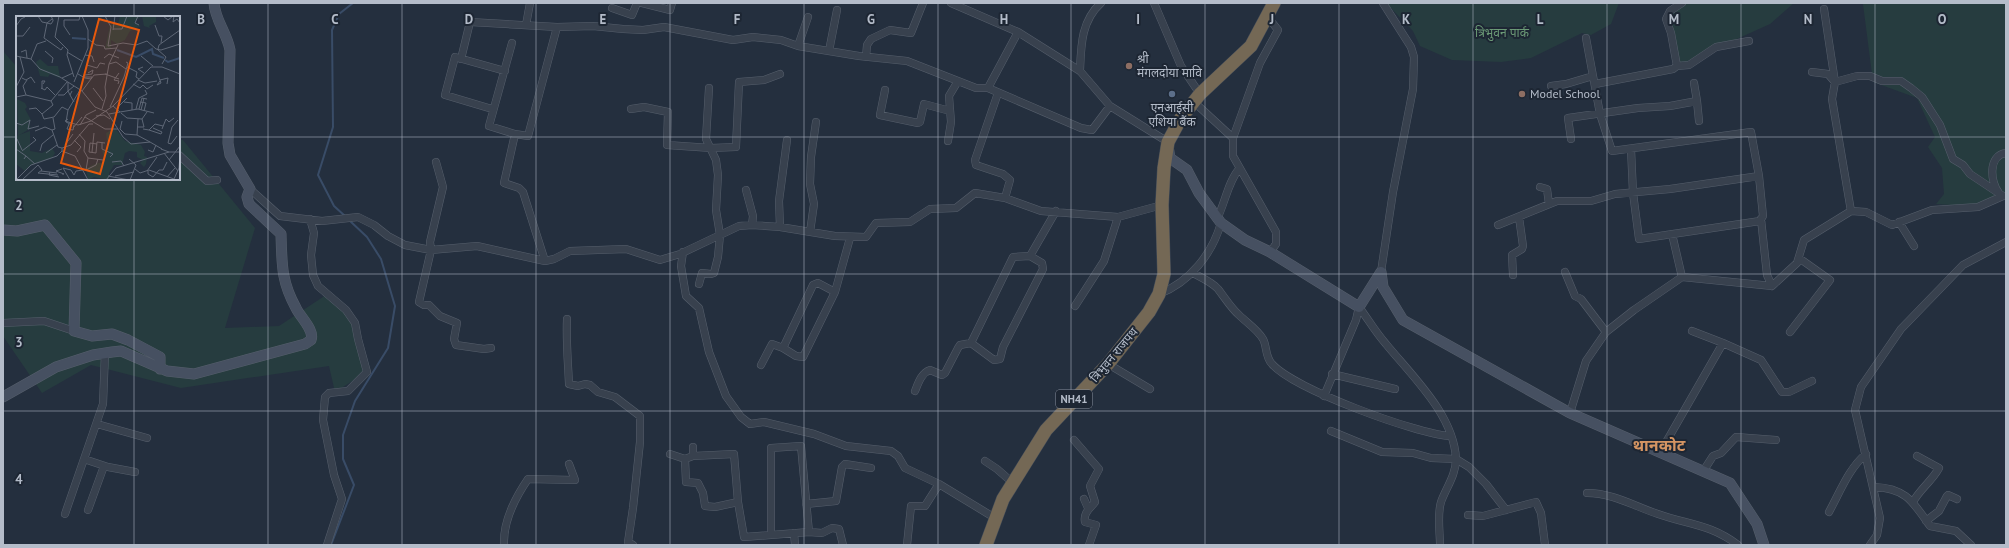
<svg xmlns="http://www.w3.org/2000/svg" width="2009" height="548" viewBox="0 0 2009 548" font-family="'PT Sans','Noto Sans Devanagari',sans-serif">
<rect width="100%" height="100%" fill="#242f3e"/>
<path fill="#263c3f" d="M1386,3h233l-8,21 -20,11 -9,-2 -51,25 -30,4 -49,-2 -32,-14 -7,-15z
M1683,3h111l-24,21 -93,42 -11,-47z
M1859,3h147v190l-28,14 -42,-3 8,-10 -2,-26 -14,-21 7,-10 -18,-39 -44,-16 -10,-78z
M3,51l14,16v112h162v-39h4l72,88 -30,100 54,-2 47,-31 29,28 10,50 -30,19 -6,-26 -148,22 -90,-23 -49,28 -39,-57z"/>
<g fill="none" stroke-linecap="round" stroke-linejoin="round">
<path stroke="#394c67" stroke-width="2" d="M345,216l-11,-10 -16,-31 15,-48 -1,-97 7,-16 14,-11
M331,545l23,-60 -11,-26v-24l12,-34 33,-53 7,-42 -14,-47 -14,-22 -18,-17"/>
<defs>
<path id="street" d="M642,3l28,7 2,-7
M951,3l67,29 62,39 30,35 58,36
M1154,3l27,63 19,28
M612,8l20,7 5,-12
M1267,16l11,14 -18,33 -27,75v18l43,76v12l-6,8
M526,25l4,-22
M1586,38l14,76 12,37 139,-19 8,44 4,40 -3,5 -121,18 -6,-46 -2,-44
M512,43l-23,83 26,8
M798,46l10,-29
M829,51l8,-41
M866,57l1,-12 4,-6 19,-9 21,3 12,-30
M461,59l9,-37 87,5 36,-1 30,3 20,1 21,-3 69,13 20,-3 28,3 17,6 61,10 48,5 69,27h12l93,40 11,2 18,-24
M1677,66l12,-1 27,-18 33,-6
M1080,71c1,-25 1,-50 21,-68
M1812,72l16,2 7,8 22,-6h13l12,5h19l10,7 11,9 18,28 13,34 10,6 7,9 33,22 -25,11 -46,3 -40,15 -26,-13 -15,-1
M1694,83l3,18
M1595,84l78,-15 4,-3 -6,-33 -5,-14 4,-8 12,-8
M1551,86l15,-2 27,-8
M988,88l30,-56
M885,90l-5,25 38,8 2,-1 4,-18 26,7
M998,93l-23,67 1,5 27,9 7,6 -5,18
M1194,102l39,36
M492,109l-47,-14 10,-38 50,14
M631,109l13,-2 24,5 -1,33 44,3 25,-1 3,-65 25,-2 16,-6
M1571,139l-3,-21 70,-10 32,-2 27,-5 2,20
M948,141l3,-19 -2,-26 9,-15
M179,155l28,26 10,-1
M436,162l7,25 -13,55 1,8 -12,52 5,3h5l11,11 17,7 -3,16 2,6 28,4 7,-1
M1540,187l7,2 2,15
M250,189l30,27 42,5 36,-4 16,8 14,11 17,9 26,5 46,-4 68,15 9,-2 16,-8 56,-2 34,11 20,-6 59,-28 13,-1 28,2 55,9 31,1 10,-14 34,-1 20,-13 26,-1 19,-15 30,5 36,13 77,6 44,-12
M746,190l7,26 -1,9
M1999,193c-9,-11 -11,-38 7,-40
M310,219l4,14 -3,22 2,20 5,11 28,24 9,13 3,16 9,33 -19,19 -19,2 -4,4 -2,23 11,55 8,24 -15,46
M1217,219c8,-16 11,-37 22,-50
M1761,219l6,56 5,11
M1899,222l15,24
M1498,225l59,-24h34l24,-7 55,-5 89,-13
M780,227l-1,-26 8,-61
M810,232l4,-28 -4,-20 1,-27 5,-35
M1672,234l10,43
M683,252l-2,14 5,30 13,12 10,44 17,44 15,21 9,7 14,-2 50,12 32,12 45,5 7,5 7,12 34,16 56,34
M545,261l-22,-69 -4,-4 -15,-5 11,-49 13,2 29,-109
M1381,272l12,-80 20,-103 1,-32 -3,-10 -28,-44
M1565,272l10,24 6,3 25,33
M1193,273c9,5 19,9 25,16 7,9 13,19 21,26 8,8 18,14 24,24 4,7 2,18 9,25 22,25 144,70 178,72
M1513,275l-1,-20 10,-6 1,-3 -4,-29
M699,284l3,-11 9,1 3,-1 4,-16 2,-22 -4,-25 2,-35 -2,-15 -10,-21 3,-51
M835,292l-17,-9 -5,2 -30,63 13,8 7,1 32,-65 15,-54
M1159,294c31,-12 53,-40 62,-71
M1075,306l29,-45 14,-44
M1359,307c9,12 17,26 27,37 26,32 68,71 70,115 0,16 -10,29 -15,43 -4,13 -1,30 -1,43
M567,319c-1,22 1,43 2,65l9,2 7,-2 5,1 8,7 17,5 25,19v26l-7,66 -5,34 5,3
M3,323l41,-2 30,10
M1692,331l31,12
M1790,332l40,-52 -31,-22
M971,343l23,17 6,-1 3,-12 40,-78 -1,-6 -12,-7
M1108,364l42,25
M761,365l11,-21 11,4
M1332,374l63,15
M915,391c3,-7 6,-18 15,-21l12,5 3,-2 13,-25 2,-3 11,-2 42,-86 17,-1 26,-45
M1324,396l32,-76 3,-13
M1570,413l16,-52 20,-29 28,-22 48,-33 90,9 25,-23 7,-23 47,-29 -19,-112 3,-17 -11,-73
M97,424l50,14
M1331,431l51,21 31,1 18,5 25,1 13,8 17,17 20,26
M1074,440l25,29 -9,17 5,16c-4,6 -12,10 -10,20l11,3 -7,20
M801,446l8,86 -38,3v-87z
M693,447v9
M1661,451l62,-108 38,17 21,32h7l23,-11
M670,454l15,5
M84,459l24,8 27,5
M985,461l12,8 16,14
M1704,470l9,-14 8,-3 15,-16 40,3
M1874,487c32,1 39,15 56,39l26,5 15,14
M1587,493c26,0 47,13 71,21 31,11 52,10 80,31
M1084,499l4,9
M738,502l-23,5 -10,-1 -2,-13 -5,-10 -12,-1 -1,-23 8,-3 41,-2 4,48 6,35 27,-2
M1913,502c7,-13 19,-21 26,-34l-22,-12
M806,504l30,-3 6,-34 3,-3 26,4
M88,510l16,-44
M1829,512c11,-20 20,-44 37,-58
M65,514l38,-110 2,-51
M1468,515l15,1 53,-14 5,11 4,32
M1926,521l13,-10 8,-15 1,-1 9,4
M809,532l13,1 10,-5 7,1 4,16
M794,533l1,12
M504,545c-1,-23 11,-47 24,-66l47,1 -6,-16
M907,545l4,-39h14l14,-22
M1870,545l7,-10 3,-17 -25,-108 6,-23 40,-58 62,-64 43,-23"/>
<path id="secondary" d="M1168,146l2,12 17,12 12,23 22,30 24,17 25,12 89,55 22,-35
M3,230l14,1 28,-6 31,38 -2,68 18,5 20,-2 16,6 32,17v12
M1381,272l2,15 20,33 167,93 160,70 27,41 7,21
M3,397l53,-30 37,-12 19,-3 9,-1 46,20 27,3 111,-30 6,-4c4,-10 -11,-23 -15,-32 -15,-27 -14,-44 -15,-74l-32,-30 -2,-7 3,-8 -20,-34 -2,-12 2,-93c-3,-17 -15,-30 -16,-47"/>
<path id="highway" d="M986,545l17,-46 43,-69 62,-66 41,-52 10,-18 5,-20 -2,-69 2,-37 4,-26 13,-24 19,-24 51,-48 23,-43"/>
</defs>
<use href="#street" stroke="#565f6c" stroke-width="8"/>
<use href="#secondary" stroke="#565f6c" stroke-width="11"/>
<use href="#highway" stroke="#434c59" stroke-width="14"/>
<use href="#street" stroke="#38414e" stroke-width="7"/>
<use href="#secondary" stroke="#465061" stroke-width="10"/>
<use href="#highway" stroke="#746855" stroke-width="13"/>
</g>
<path fill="none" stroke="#b4bcc9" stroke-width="1" stroke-opacity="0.55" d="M134,3v14M268,3v542M402,3v542M536,3v542M670,3v542M804,3v542M938,3v542M1071,3v542M1205,3v542M1339,3v542M1473,3v542M1607,3v542M1741,3v542M1875,3v542M3,137h14M179,137h1827M134,179v366M3,274h2003M3,411h2003"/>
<g fill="#8d6e63" stroke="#1d2633" stroke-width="1.5">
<circle cx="1129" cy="66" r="4"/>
<circle cx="1522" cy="94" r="4"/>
</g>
<circle fill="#5c6f8a" stroke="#1d2633" stroke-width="1.5" cx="1172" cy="94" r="4"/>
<g text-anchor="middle" stroke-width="4" stroke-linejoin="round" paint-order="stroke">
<rect fill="#1d2633" stroke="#878f9c" stroke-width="1" x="1056" y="390" width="36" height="18" rx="3"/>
<g font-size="11" font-weight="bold" fill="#b4bcc9">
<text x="1074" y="403">NH41</text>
</g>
<g font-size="12" fill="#6b9a76" stroke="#1d2633">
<text x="1502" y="37">त्रिभुवन पार्क</text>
</g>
<g font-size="12" fill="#b4bcc9" stroke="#1d2633" text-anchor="start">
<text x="1137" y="63">श्री<tspan x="1137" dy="14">मंगलदोया मावि</tspan></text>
<text x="1530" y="98">Model School</text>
<text x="1172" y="112" text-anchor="middle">एनआईसी<tspan x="1172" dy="14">एशिया बैंक</tspan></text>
</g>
<g font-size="12" fill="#b4bcc9" stroke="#1d2633">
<text transform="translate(1114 355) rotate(-50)" y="4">त्रिभुवन राजपथ</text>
</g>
<g font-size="16" font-weight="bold" fill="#d59563" stroke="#1d2633">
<text x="1659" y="451">थानकोट</text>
</g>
</g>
<g transform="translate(16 16)">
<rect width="164" height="164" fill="#242f3e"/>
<path d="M104,0h21l-7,6 7,4 -11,5 -5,9 -8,4 -6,-4v8l-6,1 5,-24 8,-1zM126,0h14v6l-7,4 1,2 -6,-2zM24,43l8,7h10l2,12 -10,-4 -2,3 -8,-1 -4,-14zM99,112l10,13 16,4 4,7 -1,4 3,1 -1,7 -2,3 -4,-4 3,-3 -6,-3v-5l-8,-1 -4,2 -3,12h-8l-5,8v7l-15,-3 -6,3 -2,-12 11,-5h6l1,-3 -2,-11 6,2 -2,-18zM14,115v20l12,2 10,-5 3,5 -3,5 -21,7 -6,6 -9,-7v-28z" fill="#263c3f"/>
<path d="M1,83l8,4 2,4 -2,2 6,11 -3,3 3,5 -13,8z" fill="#263c3f"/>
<path fill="none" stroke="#394c67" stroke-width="2" d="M56,22l14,1M101,34l19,7 16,-8 1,5 11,4M149,44l3,2 12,-4"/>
<path fill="none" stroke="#5e6776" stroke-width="1" d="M22,0l4,6 5,1 -3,15 17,12 2,-3M35,0l2,4v1l-2,3 -4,-1 5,-4M43,0l-4,21 13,13 -1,5 7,22M89,0l6,11 -3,19 15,-3 13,2 11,-4 9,8 5,1 19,-6M122,0l-3,7 4,2M147,0l5,4 5,-4M158,0l-1,6 4,-3 3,4M139,9l4,11h3l-1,7M0,10l5,-7 4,-2M97,13h9l5,-13M97,14l2,-14M54,19l-6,-9v-6h15l1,-4M0,20h7l7,-9M72,23l8,6 8,1 1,3 12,-1M141,33l9,8 -4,7M142,33l1,-4 21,-15M29,35l8,7 -1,5M5,36l5,-2 1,8M51,36l15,9M69,39l7,1 2,6M0,40l15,3 9,10 20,8 22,14 13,16 12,5 16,25 8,7 19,-2 12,7M125,40l12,10M88,42l5,-4 10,4M15,43l6,-15 9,-3M93,48l7,-2 10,7M71,49l10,3 3,-5 5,1M111,51l10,5 -1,5 3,2M127,51l-5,2 6,4M141,55v1l4,11 -4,2 3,-4M62,58l7,4 6,1 1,-2h-7M89,58l14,5M69,59l7,-1 1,-4 -5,3M6,62l4,2 5,-3 4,6M46,62l11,-5M122,64l7,3 12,-2M144,64l8,-2 -1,6M52,66v9l6,-5M58,66l14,-34v-18l-6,-14M102,68l1,-3 -5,-1 5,-7M117,68l7,4 3,-3 4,4 6,-4M0,71l8,-15 -4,-15M25,72l4,2 2,-3 8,8M77,72l10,13M26,73v-8h3l-2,3M56,75l-2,4 4,7M66,75l12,-16 13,-1M10,79l-3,-9 4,-6M42,79h6l4,-4 2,4M0,81l10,-2 25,6 2,4 -11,9 2,5 10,-2 8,-10 6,3M35,85l16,-19M108,86l8,1v7M124,86l6,1 -2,8M94,91l14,-30 4,-14 -2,-1M101,92l10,-10M13,93l7,-1 6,6M86,93l4,-13 -1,-9 4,-23 9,-19M120,93l3,-11 8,-4 -2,-4M123,93l3,-11 5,1M125,94l3,-12M104,96l18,-3 16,4M105,97l6,5 15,1 5,-7M93,98l11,-2 -7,-6M80,100l8,-1 6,4M69,101l20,12h13M37,102l2,11 -3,1 6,17 4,1M52,103l-3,2 13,4 13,-4 22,-15 38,-39h11l18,7M122,103l-1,16 13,7M106,105l-2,8 5,5 12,1M0,107l6,2 8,-5 -2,9 11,-3M53,108l-2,5 6,1 1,-5M54,108l-4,-2 2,-12 12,-20M64,109l6,-10 10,-5M122,111h6l-2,-8M57,112l9,-11M127,113l6,1 6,-6 8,2M146,113l4,-10 3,3 5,-4M133,114l12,4 1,-2 -9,-4M19,115l10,-4 7,3M63,118l6,7 -1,10 4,7 15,2M161,120l-6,8 -3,-1 4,-16 6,-7M1,123l5,11M58,124l7,7 -4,5M86,126v7l11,5 -3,3M81,128l-7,-1 -1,9 7,1 1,-11 8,1M49,129l8,-11M0,133l10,7M145,133l8,3h11M132,134l5,2 3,-7M6,135l14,-11 -3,-3M24,135l2,-7 11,-9M46,135l13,5 13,24M76,136l2,-19M30,137l11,-8M148,137l14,18M72,142l-2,12 10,-5 2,-6M8,143l2,-3 9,8M113,143l7,6 -6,15M153,144l11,-14M96,146l9,-1 3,5M22,149l4,5 -4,3 20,2M46,153l-6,2 8,3h-2M119,153l5,4 9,-3 25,9 5,-11 1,-13M25,155l16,2M131,155l10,-14M132,155v3l5,3 6,-7h4l4,-8M34,156l-1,3 10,2M92,160l21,4M99,160l19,-4M151,161l8,-9M0,164l15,-15 26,-9 5,-5v-3l9,-3 18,-21h4M6,164l16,-15M54,164l-7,-12 8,2 3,5 2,-4 7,-1M90,164l10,-12 53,-16"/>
<path fill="#e8590c" fill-opacity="0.15" stroke="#e8590c" stroke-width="2" d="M83,3l40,11 -39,144 -39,-11z"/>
<rect width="164" height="164" fill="none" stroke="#b4bcc9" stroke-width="2"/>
</g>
<g font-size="13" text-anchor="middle" font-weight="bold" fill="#b4bcc9" stroke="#1d2633" stroke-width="4" stroke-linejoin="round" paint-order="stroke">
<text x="201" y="24">B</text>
<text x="335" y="24">C</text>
<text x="469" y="24">D</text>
<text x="603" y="24">E</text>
<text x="737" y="24">F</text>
<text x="871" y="24">G</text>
<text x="1004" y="24">H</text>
<text x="1138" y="24">I</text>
<text x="1272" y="24">J</text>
<text x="1406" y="24">K</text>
<text x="1540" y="24">L</text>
<text x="1674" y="24">M</text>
<text x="1808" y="24">N</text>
<text x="1942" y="24">O</text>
<text x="19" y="210">2</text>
<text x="19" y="347">3</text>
<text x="19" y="484">4</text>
</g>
<rect width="2009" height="548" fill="none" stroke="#b4bcc9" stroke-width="8"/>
</svg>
